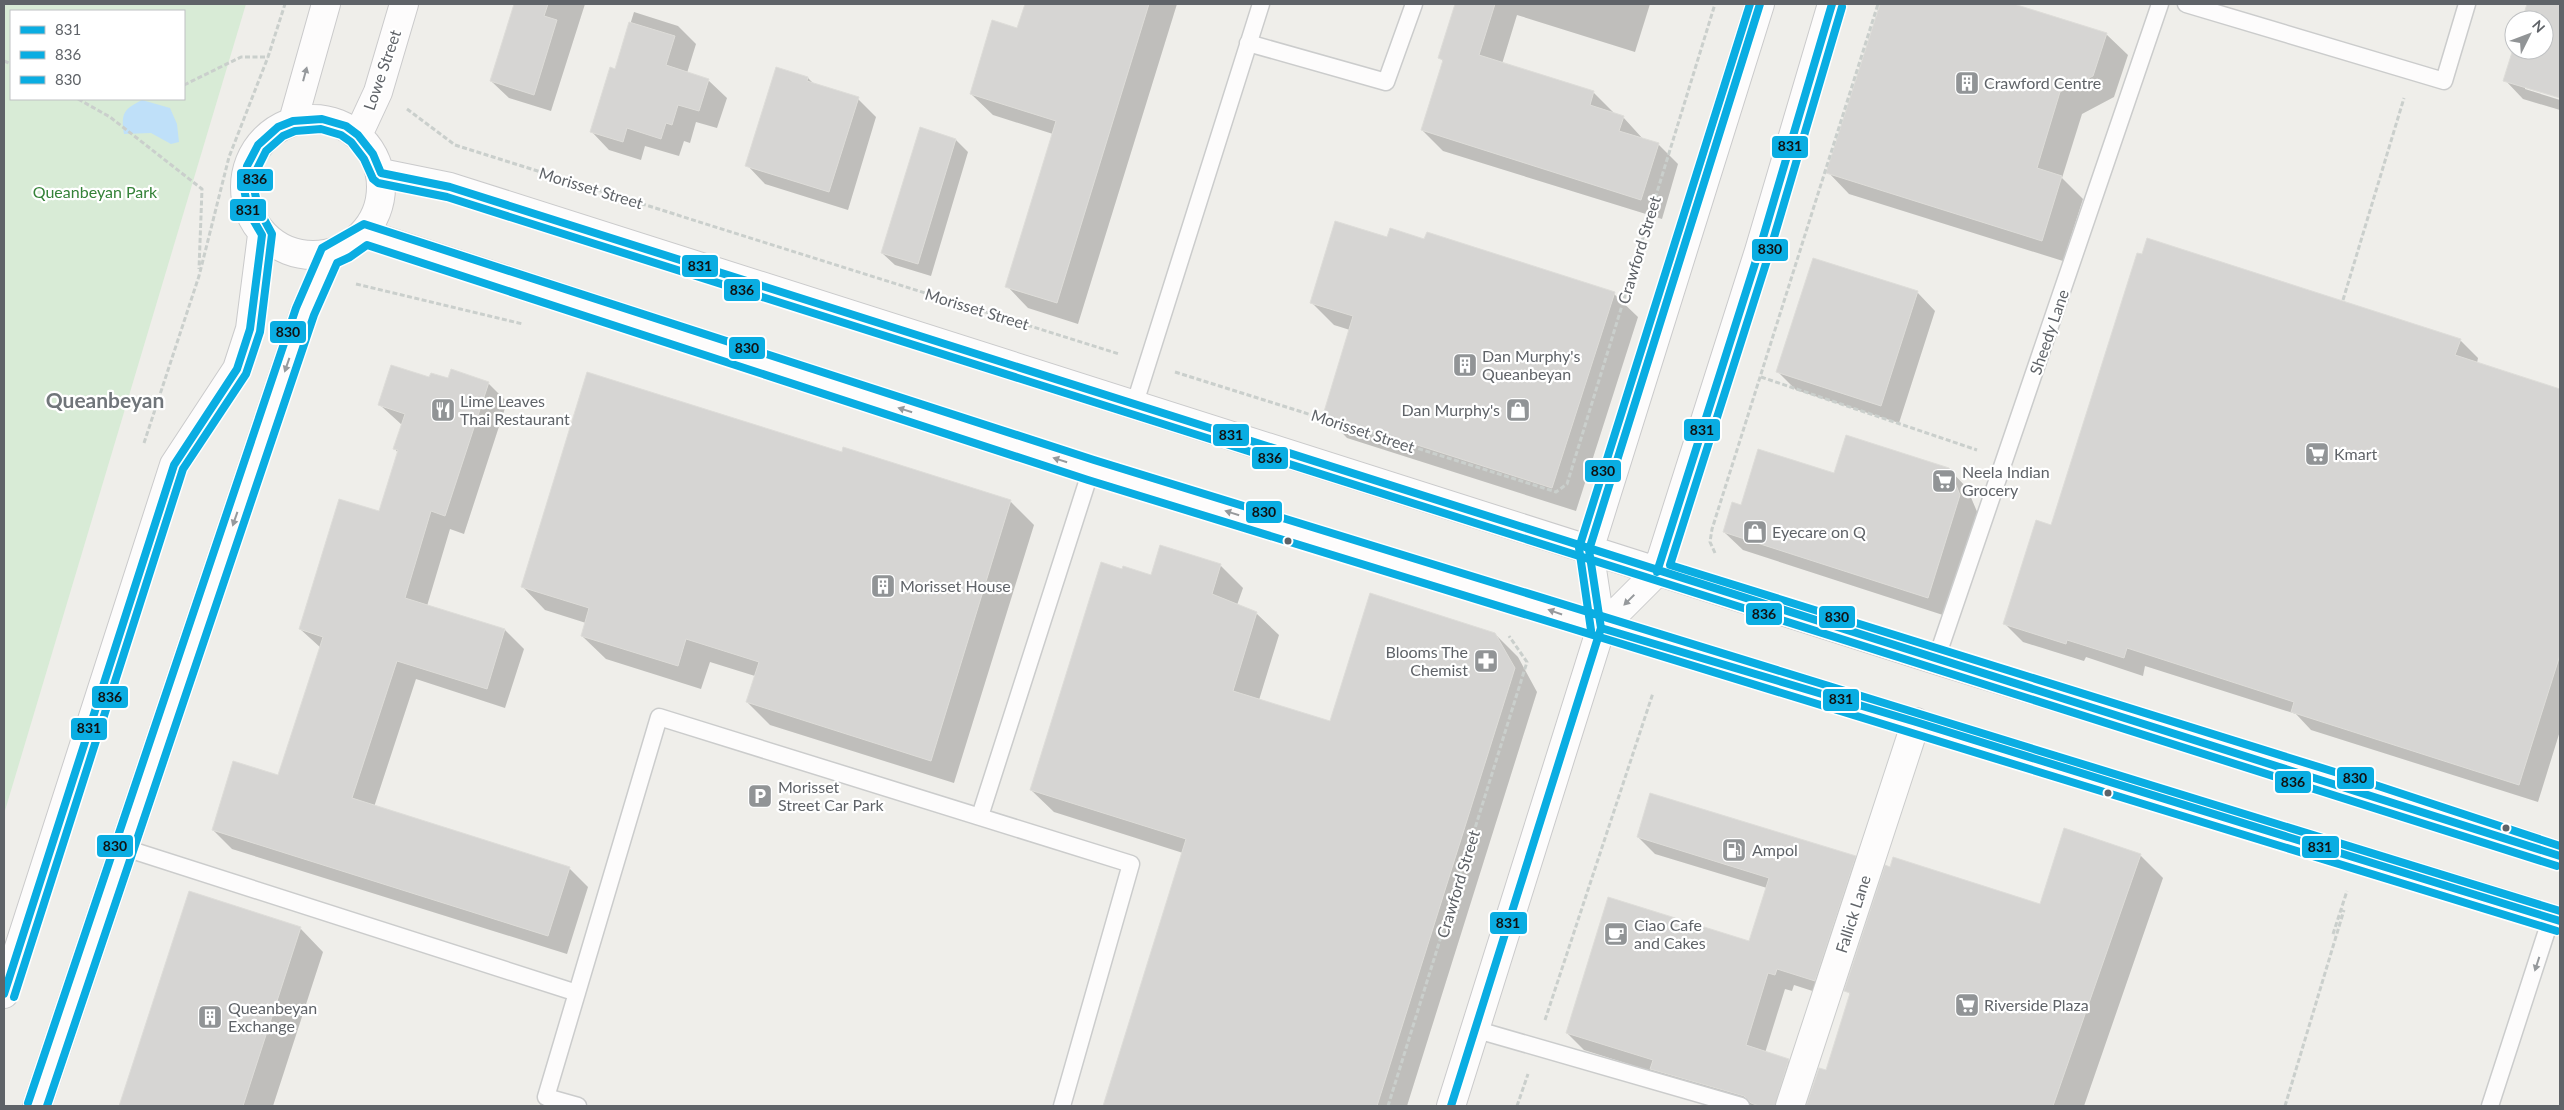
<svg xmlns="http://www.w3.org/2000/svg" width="2564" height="1110" viewBox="0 0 2564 1110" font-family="Lato,sans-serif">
<rect width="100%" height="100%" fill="#efeeea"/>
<path fill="#d8ebd6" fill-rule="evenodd" d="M4,4h242l-242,810zM11,11h173v88h-173z"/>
<path fill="#bfe0f9" d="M142,100l28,8 7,16 2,18 -8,2 -20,-11 -27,1c-3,-21 -1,-24 18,-34z"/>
<path fill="#0003" d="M515,4h70l-34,107 -42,-13 -18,-17z
M1026,4h151l-99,320 -50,-16 -21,-22 46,-152 -60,-19 -22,-21 47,-64z
M1456,4h194l-15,48 -118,-37 -15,49 91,28 21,21 9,4 20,22 15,5 20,20 -16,55 -219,-68 -21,-21 22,-68 -4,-4z
M1881,4h129l96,30 22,21 -14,42 -32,17 -20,64 21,21 -20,62 -214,-67 -21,-22z
M2540,4h20v93l-35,-11v3l35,11v10l-37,-11 -18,-19 9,-30h30v-30h-21l14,-6z
M634,12l44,14 18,18 -9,29 21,7 19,18 -10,30 -21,-6 -6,21 -6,-2 -5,15 -34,-10 -4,14 -32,-10 -18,-19 25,-61z
M808,78l7,7 43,14 18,18 -28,93 -83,-26 -18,-19z
M921,129l35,11 12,12 -37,124 -36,-11 -13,-12z
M1388,239l226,55 24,23 -62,194 -229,-73 -23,-24 26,-84 -16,-5 -23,-23z
M1917,292l18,19 -36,112 -103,-33 -18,-18z
M2460,340l18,18 -1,5 83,27v341l-22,71 -227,-72 -15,-16 -151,-48 -2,10 -57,-19 -2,4 -61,-19 -18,-18 47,-98z
M429,379l59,4 19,19 -43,132 -14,-5 -23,77 78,24 19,19 -19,59 -89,-29 -42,128 195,61 19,19 -21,67 -335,-105 -19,-19 66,-53 42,-129 -21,-19 80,-117 18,-59 -3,-4 7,-24 -22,-20z
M844,449l167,53 23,23 -80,258 -184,-58 -23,-23 8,-26 -45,-14 -9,27 -95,-30 -24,-23 4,-13 -41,-13 -23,-24 321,-132z
M1949,469l18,19 11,26 -32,102 -203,-66 -19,-18 18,-26 92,-32z
M1220,565l23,23 -6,17 19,8 23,22 -20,65 71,23 165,-89 23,23 19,35 -130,414h-303l79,-253 -129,-41 -23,-22 92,-220 29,6z
M1638,837l217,20 17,17 -41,123 -37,-12 -2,6 -7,-2 -20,64 23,7 17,17 -9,29h-57l-71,-20 -14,-14 -70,-22 -17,-17 183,-90 17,-55 -112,-34z
M2140,855l23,23 -79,228h-276l12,-36 7,2 24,-77 -5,-5 194,-85z
M190,893l110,35 23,24 -50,154h-153z"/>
<path fill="#d6d5d3" stroke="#deddd9" d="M514,4h34l-4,12 13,4 -23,75 -44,-14z
M1025,4h124l-92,299 -52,-16 51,-166 -86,-27 22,-74 25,8z
M1455,4h40l-16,51 115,36 -4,14 34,11 -5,15 40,12 -18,57 -220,-70 22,-70 -5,-2z
M1880,4h134l93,29 -14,43 -33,16 -23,76 25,8 -20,65 -216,-68z
M2527,4h33v94l-57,-17 11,-35v4h30v-30h-22z
M629,22l46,14 -9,29 43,14 -10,32 -21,-6 -6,20 -6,-2 -5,16 -34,-11 -4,14 -33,-10 20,-65 5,2z
M776,67l32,10 -1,4 52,16 -30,95 -84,-26z
M920,127l36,12 -38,125 -37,-11z
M1335,221l52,16 3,-9 34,11 3,-7 188,60 -63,196 -229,-73 30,-99 -43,-13z
M2147,238l314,101 -6,16 105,34v266l-41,130 -228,-73 3,-10 -167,-54 -3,10 -57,-18 -1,4 -63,-20 33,-104 15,5 86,-272 5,1z
M1813,258l105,33 -37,115 -105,-34z
M391,365l38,12 2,-4 17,5 3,-9 38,13 -44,134 -14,-5 -26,87 100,31 -18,60 -90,-28 -45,137 218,69 -22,69 -336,-106 21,-69 45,14 45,-138 -24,-8 40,-130 40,12 19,-61 -5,-1 12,-35 -27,-9z
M587,372l255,80 1,-5 168,53 -80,261 -185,-59 13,-40 -73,-23 -8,27 -97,-30 8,-28 -68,-21z
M1846,435l103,33 11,27 -32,103 -205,-66 9,-30 9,3 17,-56 76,24z
M1160,545l61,19 -9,30 45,18 -24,79 97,30 40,-128 125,40 20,35 -138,438h-274l83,-267 -156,-49 71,-228 21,7 1,-3 28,9z
M1650,793l206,63 -41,125 -38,-12 -2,6 -7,-2 -22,72 43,14 -14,47h-16l-8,-3 -7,-7 -94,-27 3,-9 -87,-27 42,-136 141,44 20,-63 -132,-41z
M2064,828l77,26 -88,252h-247l13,-38 7,2 24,-77 -6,-2 41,-126 5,2 3,-10 147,47z
M189,891l112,36 -58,179h-124z"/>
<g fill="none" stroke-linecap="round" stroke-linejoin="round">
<defs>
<path id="lane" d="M2186,4l258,77 23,-77
M1248,43l138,39 28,-78
M1134,406l127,-402
M1936,660l224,-656
M980,816l111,-346
M125,848l452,145
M1474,1029l267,77
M578,1106l-32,-9 113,-380 472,147 -69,242
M2490,1106l61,-188"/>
<path id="street" d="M1790,1106l126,-384"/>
<path id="secondary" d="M245 187a68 68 0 1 1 136 0a68 68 0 1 1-136 0Z
M293,121l33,-117
M358,135l20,-43 26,-88
M381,173l69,14 1486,473 415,128 209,68
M365,234l726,236 1469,451
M1601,628l56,-56 102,-321 73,-247
M4,994l170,-529 63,-96 13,-40 12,-94
M37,1106l268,-795 25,-56
M1451,1106l150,-478 -12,-78 171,-546"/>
</defs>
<use href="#lane" stroke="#cbcccc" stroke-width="19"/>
<use href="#street" stroke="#cbcccc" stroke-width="30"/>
<use href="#secondary" stroke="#cacacb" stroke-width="30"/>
<path stroke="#cacfcc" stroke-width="3" stroke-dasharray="5 2.5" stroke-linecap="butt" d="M4,61l7,3
M184,85l57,-28h27
M78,99l32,18 92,72 -3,80
M407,109l48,36 664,209
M356,284l167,40
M2343,300l61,-202
M1175,372l381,120 11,-8 148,-480
M1761,377l216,73
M144,443l55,-167 30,-119 39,-100 17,-53
M1715,553l-5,-11 2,-13 166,-525
M2333,934l14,-43
M1545,1020l108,-327
M1388,1106l139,-444 -18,-26
M1517,1106l11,-32
M2285,1106l59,-196"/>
<use href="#lane" stroke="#fdfcfc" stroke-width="16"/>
<use href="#street" stroke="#fdfcfc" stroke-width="28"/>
<use href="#secondary" stroke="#fdfcfc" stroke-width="28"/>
<defs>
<path id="bus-1" d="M1657,572l102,-321 73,-247
M1601,628l315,94 644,199
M4,994l170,-529 63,-96 13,-40 12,-94 -14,-24 -4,-23 3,-22 11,-21 20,-18 15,-6 29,-2 24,7 12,9 15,19 8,19 69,14 2110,669
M1451,1106l150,-478 -12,-78 171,-546"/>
<path id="bus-2" d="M14,997l169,-528 63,-95 14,-42 12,-98 -14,-26 -4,-20 3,-19 9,-18 17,-15 12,-5 26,-2 20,6 10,7 13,17 9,20 5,4 69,14 2110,669
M47,1106l267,-791 23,-52 13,-6 17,-12 721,235 1469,451"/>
<path id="bus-3" d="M1842,7l-73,247 -99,311 684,213 206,68
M1591,630l-12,-82 171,-544
M28,1103l268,-795 26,-60 42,-24 730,236 1466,451"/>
</defs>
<use href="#bus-1" stroke="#fff" stroke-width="11"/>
<use href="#bus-2" stroke="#fff" stroke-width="11"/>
<use href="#bus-3" stroke="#fff" stroke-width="11"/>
<use href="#bus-1" stroke="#0aade2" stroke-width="8"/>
<use href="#bus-2" stroke="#0aade2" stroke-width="8"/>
<use href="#bus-3" stroke="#0aade2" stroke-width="8"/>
</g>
<defs><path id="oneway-solid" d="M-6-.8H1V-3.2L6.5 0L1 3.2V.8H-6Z" transform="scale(1.25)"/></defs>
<g fill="#96999c">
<use href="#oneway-solid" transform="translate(305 74) rotate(-75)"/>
<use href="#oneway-solid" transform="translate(287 365) rotate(109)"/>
<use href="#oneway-solid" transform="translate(905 410) rotate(-162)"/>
<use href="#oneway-solid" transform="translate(1060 460) rotate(-162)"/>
<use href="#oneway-solid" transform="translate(1232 513) rotate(-163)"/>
<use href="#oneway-solid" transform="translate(235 519) rotate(109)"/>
<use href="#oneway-solid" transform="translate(1629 600) rotate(135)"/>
<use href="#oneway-solid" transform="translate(1555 612) rotate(-161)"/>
<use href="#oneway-solid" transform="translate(2537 964) rotate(108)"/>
</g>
<defs>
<symbol id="building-square" viewBox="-11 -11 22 22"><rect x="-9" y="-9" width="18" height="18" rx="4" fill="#919496" stroke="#fff"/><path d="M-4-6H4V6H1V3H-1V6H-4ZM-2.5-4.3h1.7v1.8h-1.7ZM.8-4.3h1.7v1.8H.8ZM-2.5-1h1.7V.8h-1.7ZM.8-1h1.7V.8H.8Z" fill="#fff"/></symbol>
<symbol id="restaurant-square" viewBox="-11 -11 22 22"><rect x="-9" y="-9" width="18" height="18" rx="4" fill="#919496" stroke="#fff"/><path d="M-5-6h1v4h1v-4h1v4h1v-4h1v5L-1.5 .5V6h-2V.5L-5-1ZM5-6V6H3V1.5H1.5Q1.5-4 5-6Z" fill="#fff"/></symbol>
<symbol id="shop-square" viewBox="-11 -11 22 22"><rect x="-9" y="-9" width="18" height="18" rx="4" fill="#919496" stroke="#fff"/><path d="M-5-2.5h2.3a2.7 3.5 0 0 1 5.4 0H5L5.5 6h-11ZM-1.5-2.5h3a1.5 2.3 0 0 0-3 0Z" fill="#fff"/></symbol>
<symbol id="supermarket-square" viewBox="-11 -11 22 22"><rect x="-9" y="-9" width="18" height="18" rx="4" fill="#919496" stroke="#fff"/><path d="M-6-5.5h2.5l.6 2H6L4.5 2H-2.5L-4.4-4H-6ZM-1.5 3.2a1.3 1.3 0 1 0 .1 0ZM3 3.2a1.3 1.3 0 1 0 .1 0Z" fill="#fff"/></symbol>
<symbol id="pharmacy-square" viewBox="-11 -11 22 22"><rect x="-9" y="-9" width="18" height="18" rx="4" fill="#919496" stroke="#fff"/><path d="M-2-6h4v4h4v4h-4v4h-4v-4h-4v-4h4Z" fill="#fff"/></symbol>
<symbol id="parking-square" viewBox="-11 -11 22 22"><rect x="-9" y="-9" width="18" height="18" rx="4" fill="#919496" stroke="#fff"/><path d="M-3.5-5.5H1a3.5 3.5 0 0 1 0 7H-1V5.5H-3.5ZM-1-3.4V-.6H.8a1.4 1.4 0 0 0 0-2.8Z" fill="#fff"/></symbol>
<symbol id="fuel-square" viewBox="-11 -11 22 22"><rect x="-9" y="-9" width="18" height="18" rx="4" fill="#919496" stroke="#fff"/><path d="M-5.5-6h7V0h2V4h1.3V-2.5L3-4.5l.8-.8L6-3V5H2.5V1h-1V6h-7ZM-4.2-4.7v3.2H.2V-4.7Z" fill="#fff"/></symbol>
<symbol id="cafe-square" viewBox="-11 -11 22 22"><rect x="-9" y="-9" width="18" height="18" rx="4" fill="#919496" stroke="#fff"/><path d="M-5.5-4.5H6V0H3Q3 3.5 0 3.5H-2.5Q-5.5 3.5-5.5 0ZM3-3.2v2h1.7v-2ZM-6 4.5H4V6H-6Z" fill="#fff"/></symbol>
</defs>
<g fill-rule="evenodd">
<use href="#building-square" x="1953" y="69" width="28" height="28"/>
<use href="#building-square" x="1451" y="351" width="28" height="28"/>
<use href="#restaurant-square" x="429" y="396" width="28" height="28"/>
<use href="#shop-square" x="1504" y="396" width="28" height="28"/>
<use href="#supermarket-square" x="2303" y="440" width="28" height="28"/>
<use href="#supermarket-square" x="1930" y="467" width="28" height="28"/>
<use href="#shop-square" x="1741" y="518" width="28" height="28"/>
<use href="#building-square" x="869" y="572" width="28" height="28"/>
<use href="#pharmacy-square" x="1472" y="647" width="28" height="28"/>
<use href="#parking-square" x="746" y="782" width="28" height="28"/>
<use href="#fuel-square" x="1720" y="836" width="28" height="28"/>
<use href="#cafe-square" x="1602" y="920" width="28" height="28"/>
<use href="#supermarket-square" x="1953" y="991" width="28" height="28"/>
<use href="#building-square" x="196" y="1003" width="28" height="28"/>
</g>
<g fill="#5f6368" stroke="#fff" stroke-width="2">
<circle cx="1288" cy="541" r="4.5"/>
<circle cx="2108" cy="793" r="4.5"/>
<circle cx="2506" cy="828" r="4.5"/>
</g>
<g text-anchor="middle" stroke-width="4.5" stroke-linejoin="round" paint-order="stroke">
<g font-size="16" fill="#5f6368" stroke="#fff">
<text transform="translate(382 70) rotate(-71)" y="6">Lowe Street</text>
<text transform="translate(591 188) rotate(17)" y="6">Morisset Street</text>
<text transform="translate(1639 250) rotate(-73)" y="6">Crawford Street</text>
<text transform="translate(977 309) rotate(17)" y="6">Morisset Street</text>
<text transform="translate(2049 332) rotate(-71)" y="6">Sheedy Lane</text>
<text transform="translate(1363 431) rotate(18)" y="6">Morisset Street</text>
<text transform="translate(1458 884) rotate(-73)" y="6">Crawford Street</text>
<text transform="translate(1853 914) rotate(-72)" y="6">Fallick Lane</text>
</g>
<g font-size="16" fill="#5f6368" stroke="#fff" text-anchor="start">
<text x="1984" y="89">Crawford Centre</text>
<text x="1482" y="362">Dan Murphy's<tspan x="1482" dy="18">Queanbeyan</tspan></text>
<text x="460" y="407">Lime Leaves<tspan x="460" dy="18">Thai Restaurant</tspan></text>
<text x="1500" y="416" text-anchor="end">Dan Murphy's</text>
<text x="2334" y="460">Kmart</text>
<text x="1962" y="478">Neela Indian<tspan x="1962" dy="18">Grocery</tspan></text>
<text x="1772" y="538">Eyecare on Q</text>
<text x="900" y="592">Morisset House</text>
<text x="1468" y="658" text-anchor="end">Blooms The<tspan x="1468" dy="18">Chemist</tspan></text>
<text x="778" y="793">Morisset<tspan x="778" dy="18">Street Car Park</tspan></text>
<text x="1752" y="856">Ampol</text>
<text x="1634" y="931">Ciao Cafe<tspan x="1634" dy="18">and Cakes</tspan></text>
<text x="1984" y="1011">Riverside Plaza</text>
<text x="228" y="1014">Queanbeyan<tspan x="228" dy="18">Exchange</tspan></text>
</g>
<g font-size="16" fill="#348238" stroke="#fff">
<text x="95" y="198">Queanbeyan Park</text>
</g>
<g font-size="21" font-weight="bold" fill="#70757a" stroke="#fff">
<text x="105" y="408">Queanbeyan</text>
</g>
</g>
<g stroke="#fff" stroke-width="2">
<rect x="1771" y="135" width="38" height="24" rx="5" fill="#0aade2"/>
<rect x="236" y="168" width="38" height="24" rx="5" fill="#0aade2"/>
<rect x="229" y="198" width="38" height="24" rx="5" fill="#0aade2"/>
<rect x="1751" y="238" width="38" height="24" rx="5" fill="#0aade2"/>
<rect x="681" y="254" width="38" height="24" rx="5" fill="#0aade2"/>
<rect x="723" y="278" width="38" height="24" rx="5" fill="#0aade2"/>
<rect x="269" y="320" width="38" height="24" rx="5" fill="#0aade2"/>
<rect x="728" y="336" width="38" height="24" rx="5" fill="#0aade2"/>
<rect x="1683" y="418" width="38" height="24" rx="5" fill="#0aade2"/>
<rect x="1212" y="423" width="38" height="24" rx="5" fill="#0aade2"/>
<rect x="1251" y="446" width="38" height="24" rx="5" fill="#0aade2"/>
<rect x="1584" y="459" width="38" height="24" rx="5" fill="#0aade2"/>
<rect x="1245" y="500" width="38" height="24" rx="5" fill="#0aade2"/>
<rect x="1745" y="602" width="38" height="24" rx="5" fill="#0aade2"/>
<rect x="1818" y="605" width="38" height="24" rx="5" fill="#0aade2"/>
<rect x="91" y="685" width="38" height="24" rx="5" fill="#0aade2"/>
<rect x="1822" y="688" width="38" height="24" rx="5" fill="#0aade2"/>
<rect x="70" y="717" width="38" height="24" rx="5" fill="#0aade2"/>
<rect x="2336" y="766" width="39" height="24" rx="5" fill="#0aade2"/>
<rect x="2274" y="770" width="38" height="24" rx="5" fill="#0aade2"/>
<rect x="96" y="834" width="38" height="24" rx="5" fill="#0aade2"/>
<rect x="2301" y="835" width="39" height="24" rx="5" fill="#0aade2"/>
<rect x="1489" y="911" width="39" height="24" rx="5" fill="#0aade2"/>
</g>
<g font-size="14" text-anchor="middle" font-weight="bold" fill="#111">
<text x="1790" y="151">831</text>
<text x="255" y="184">836</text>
<text x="248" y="215">831</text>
<text x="1770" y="254">830</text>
<text x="700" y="271">831</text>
<text x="742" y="295">836</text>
<text x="288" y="337">830</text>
<text x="747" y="353">830</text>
<text x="1702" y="435">831</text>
<text x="1231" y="440">831</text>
<text x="1270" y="463">836</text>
<text x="1603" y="476">830</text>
<text x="1264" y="517">830</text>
<text x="1764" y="619">836</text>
<text x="1837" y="622">830</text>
<text x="110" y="702">836</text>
<text x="1841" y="704">831</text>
<text x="89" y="733">831</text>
<text x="2355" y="783">830</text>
<text x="2293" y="787">836</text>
<text x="115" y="851">830</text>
<text x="2320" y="852">831</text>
<text x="1508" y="928">831</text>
</g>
<rect width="2564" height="1110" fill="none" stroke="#5f6368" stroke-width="10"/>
<rect x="10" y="10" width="175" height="90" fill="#ffffff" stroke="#bfc1c3"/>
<rect x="20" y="26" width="25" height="8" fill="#0aade2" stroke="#bfc1c3"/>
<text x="55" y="35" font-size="15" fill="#5f6368">831</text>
<rect x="20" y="51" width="25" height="8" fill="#0aade2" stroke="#bfc1c3"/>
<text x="55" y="60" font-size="15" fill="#5f6368">836</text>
<rect x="20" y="76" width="25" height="8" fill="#0aade2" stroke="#bfc1c3"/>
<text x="55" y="85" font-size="15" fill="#5f6368">830</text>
<g transform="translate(2529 35) rotate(48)"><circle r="24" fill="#ffffff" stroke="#bfc1c3"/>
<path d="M0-4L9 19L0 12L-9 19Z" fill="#919496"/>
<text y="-8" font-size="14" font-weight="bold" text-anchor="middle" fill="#5f6368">N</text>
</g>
</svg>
